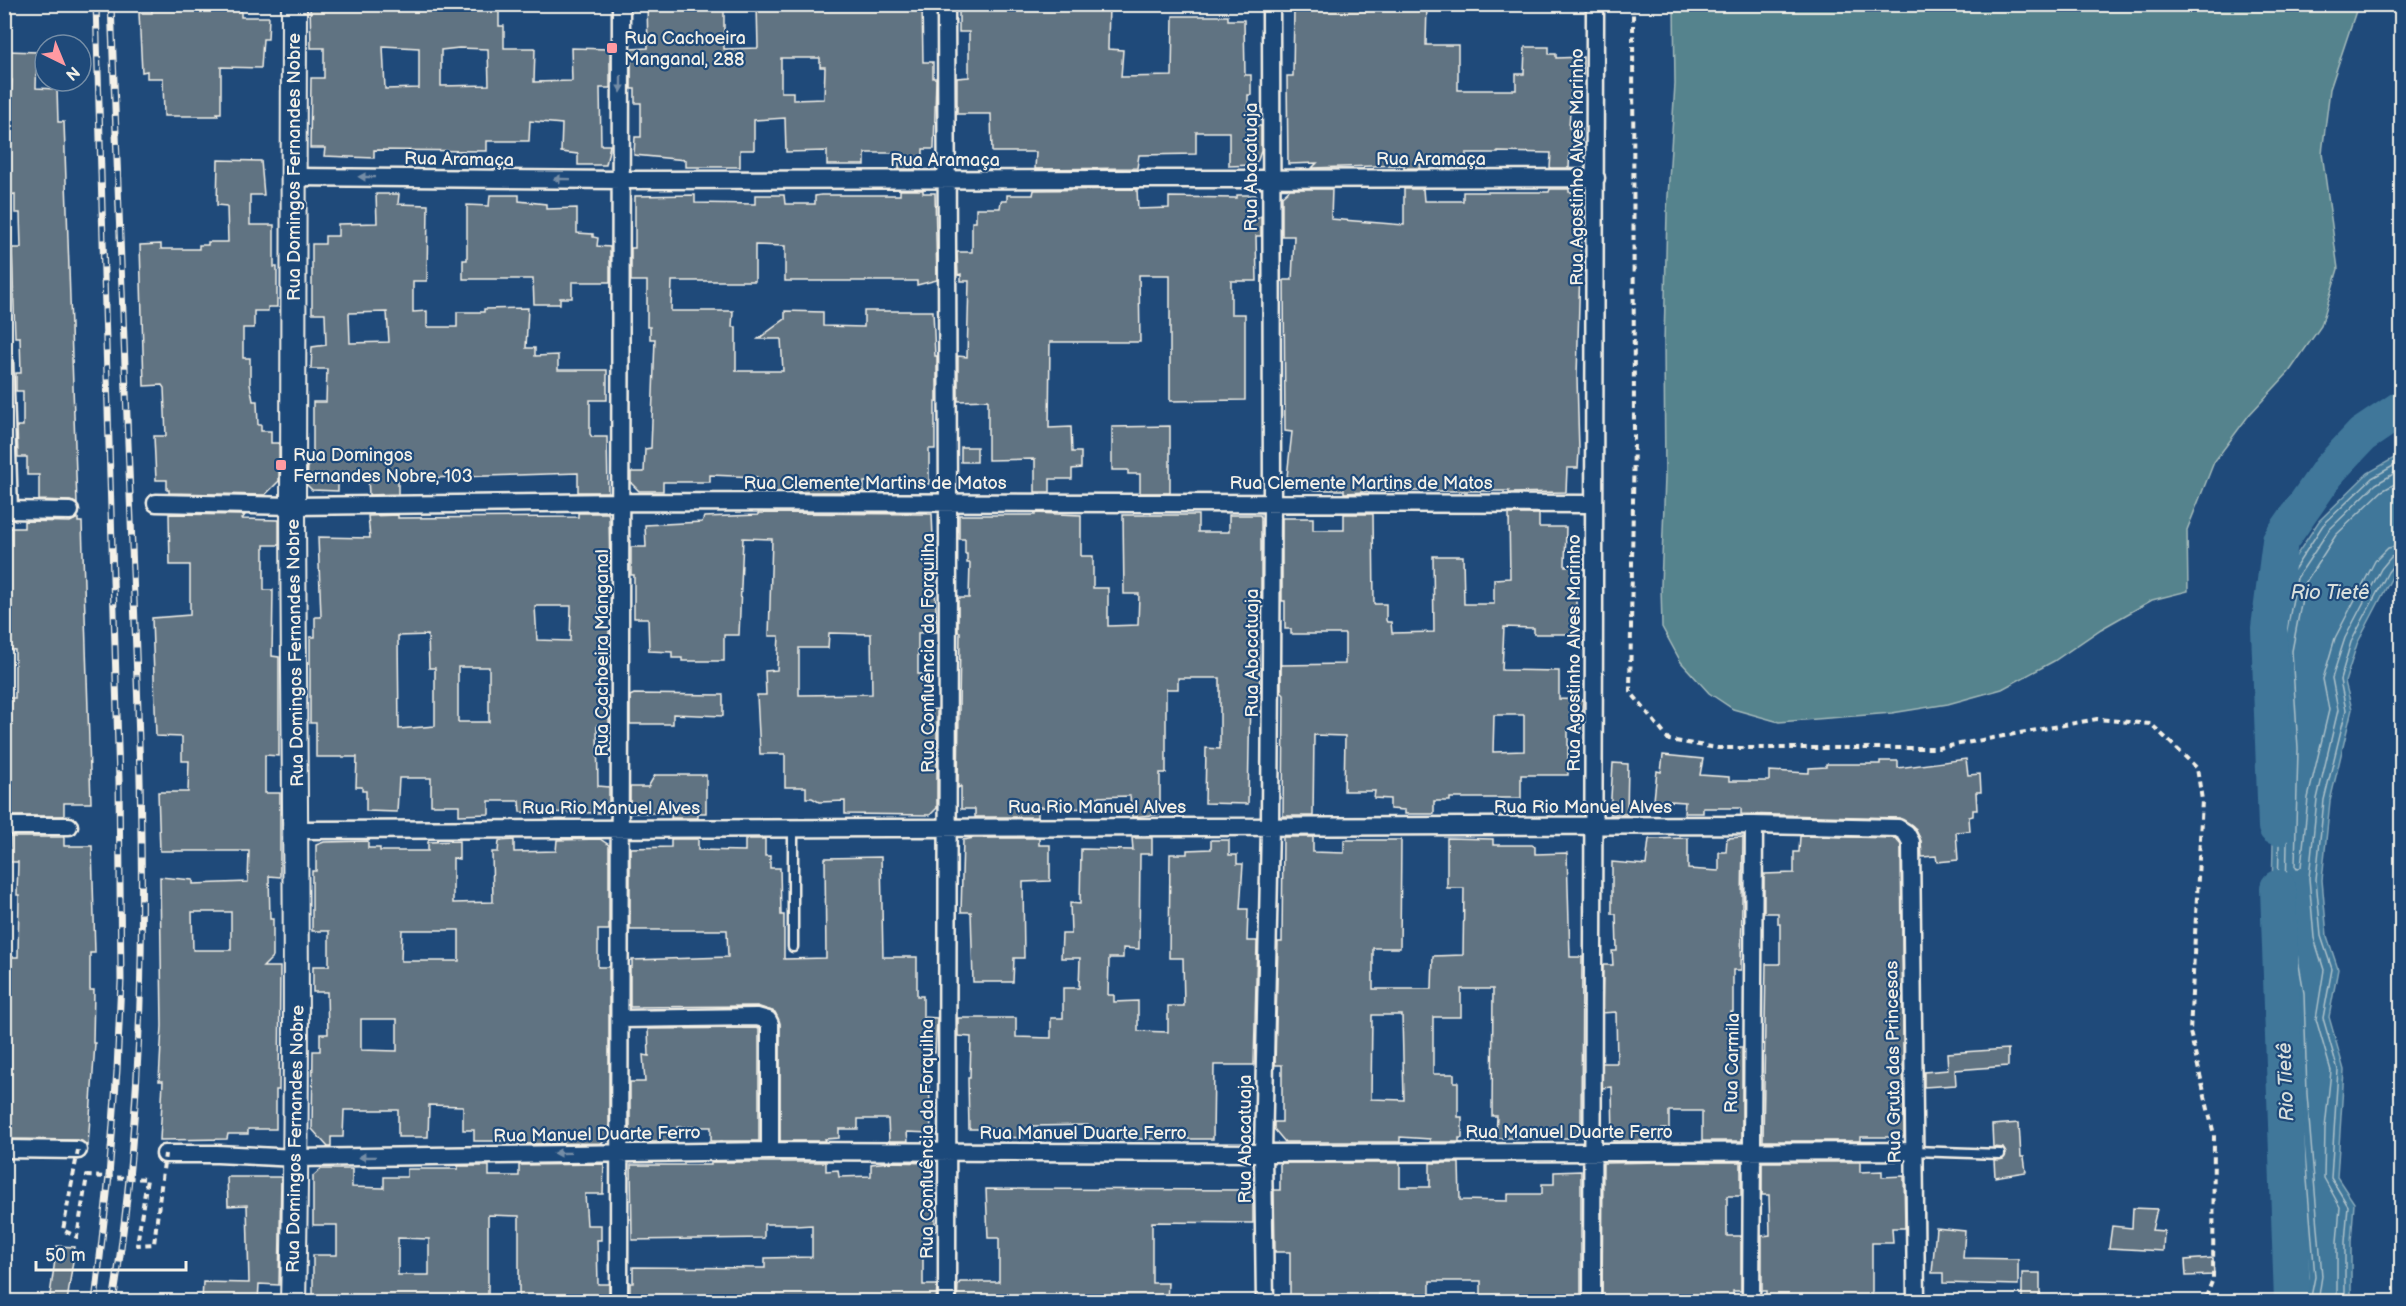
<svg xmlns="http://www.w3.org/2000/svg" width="2406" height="1306" viewBox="0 0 2406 1306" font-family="'Balsamiq Sans',sans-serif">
<rect width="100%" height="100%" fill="#1f4a7a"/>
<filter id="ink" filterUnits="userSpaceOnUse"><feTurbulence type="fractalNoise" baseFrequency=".0167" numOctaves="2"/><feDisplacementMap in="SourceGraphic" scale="12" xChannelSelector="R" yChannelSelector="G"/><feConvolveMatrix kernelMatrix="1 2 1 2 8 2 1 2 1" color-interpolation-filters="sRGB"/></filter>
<g filter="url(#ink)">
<path fill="#55838d" stroke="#a4baba" stroke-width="1.5" d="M1674,5h684l-28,84 -8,64 16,116 -17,57 -32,46 -40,43 -35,47 -27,68 1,61 -36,9 -51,29 -47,32 -52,28 -54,15 -56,9 -113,9 -46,-13 -24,-16 -28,-31 -19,-35 -1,-41 4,-109 -1,-134 3,-131 8,-128z"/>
<path fill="#3f779a" stroke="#87a8b9" stroke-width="1.5" d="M2401,454v111l-8,10 -36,69 -12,38 7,27 -22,92 -8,79 5,56 11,33 -9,48 15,53 -7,107 17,26 -3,39v59h-47l5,-24 -15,-182 -4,-100 -18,-102 3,-144 -5,-99 14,-76 35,-53 49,-48z"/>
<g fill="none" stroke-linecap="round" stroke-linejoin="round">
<path stroke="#acc0c9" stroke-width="1.5" d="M2402,480l-20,11 -46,44 -31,48 -13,68 6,98 -3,117 2,3 4,-2 7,-69 21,-88 -6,-31 12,-41 40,-77 13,-13 14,-3
M2310,1302l5,-25 -15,-183 -4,-100 -18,-101 3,-144 -5,-99 14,-74 33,-51 49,-47 30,-17
M2318,1302l4,-26 -15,-182 -3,-101 -18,-101 3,-143 -6,-99 14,-72 32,-48 47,-46 26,-15
M2337,1302v-60l3,-35 -16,-29 1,-50 6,-57 -15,-52 8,-49 -10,-32 -5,-60 8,-79 21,-89 -6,-32 13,-40 36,-69 10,-12 11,-3
M2345,1302v-60l3,-36 -17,-28 7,-108 -15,-52 9,-49 -11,-33 -5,-57 8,-79 22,-90 -6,-30 11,-38 37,-70 7,-9 7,-2"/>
<path stroke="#3f779a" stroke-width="36" d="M2276,827l-7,-199 11,-87 50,-72 32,-34 40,-27
M2278,888l14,414"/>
</g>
<path fill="#617382" stroke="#f4f1e8" stroke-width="1.5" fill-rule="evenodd" d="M151,4h44v4l17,-4h29v13h28l-1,22h-5l-2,29 -40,-1v46h-4l1,3h-54l-1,-38h-16v-7l-5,1 -3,-59h13z
M310,4h189v22h5v22h31l-1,34 38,-1 -1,-33 39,1v39h-10l1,57h9l-4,20h-28v-11l-17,-2 1,-28 -32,-3 -1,20h-42v10l-113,-1v8l-50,-2 1,-8h-15l1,-70h13v-30h-13zM383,46l36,2v40l-34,1zM459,48l29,1 1,36 -48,1v-36z
M647,4l77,1v44l34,-1 -1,-44h94v2l71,-2 1,58h10v16h3l-2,71h-11v20h-24v-16h-34v12h-38v-14l-41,1 -1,-34 -31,2v30h-14v17h-54v-7l-52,-5 1,-18h6v-34h-6v-14h-4v-40l17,-1zM781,58h39v9h5l-1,32 -31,1v-8h-12z
M959,4h150l-1,45 15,1 -2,27 51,-1 1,-60h55v4h16l1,55h6v20h-3v30l13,1v25l-3,9 -5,5 -24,1v-34h-33v22l-57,1 -2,13 -102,1 1,-17h-44l-1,-38h-34v-36l12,-1v-45h-10z
M1303,4h124l-1,41h32v45h58v-16h8l1,-27h24v7h7v4l27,-1v18h-11l-3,53h13v21h-12l-1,19h-19l1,-15 -53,-1v1h-32v4h-19v3h-15v4h-12l1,4h-17v-3l-92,3 5,-5 -29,1 -1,-88h6l1,-69h9z
M7,51l30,1 -1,36 21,1 1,33h6l13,382 -7,-3 -31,-1v-25h-12v-18h-9l-1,-31h6v-35h-7v-18h5l-1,-36h-5l-3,-89h9l-1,-35h-5v-19l-5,1 -2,-74h2l2,-41h-6z
M218,160l43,1 3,34h-14v30h24v42h3v40h-9v4h-14v17h-11v30h7v26l3,17h4l1,24h3v6h10v12h8v38l-14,14 -96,-2v-3h-2v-10h-11l-2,-44h12l-2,-48 -2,-3 -18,1 -4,-141 21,-1v5h38v-4h9v-3h20l-1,-36 -10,-1z
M1137,189l1,20 31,-1v-11l68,1v-3h19v25l5,-4v20h-5l1,45h-26v33h14v86l-75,1v-126h-31l1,67h-90l-1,86 22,-1 1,25h9v16l-9,1v10h-22v13h-15v-33l-47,1v-60l-30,1v-45l9,1 2,-76h-8v-7l-3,1 -1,-23h15v-30h4v-14h24l1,-7h6v-6h26l1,-5z
M1290,189h42l-1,30 73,6v-36h19l1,12h39v-9h86l1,-3h19v3h13l-5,185 2,74 -1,17h-11l-1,24 -57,1v-2h-123l-42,2v-3h-27l-31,-4 6,-54 -7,-1 -1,-151h8l2,-44h-12v-40z
M900,190h23v3h12l2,87 -20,5v-4h-132v-35l-30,-1v36h-83l-1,30h62l-1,16h4v44h47l-2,-32h-23l27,-20v-8l38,1v14l41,1v-16h69l2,45h2v45h-2v48h-6v35l-31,1v-4l-34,1v10h-106l-1,-15 -47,-2v7h-47v9h-24l-8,-8v-11h13l1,-23 6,-1 4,-109h-5v-12h-3v-46h-16v-33h4v-52l60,-1v8l60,1v-9h29l1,9h30v-8l6,-1h79z
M376,194h23l-1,10 30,1 -1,76h-14v31l14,-1v16h30v-15h27v-3l44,-1 -2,40h9v8l23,-1v15h49v30h-17v34l2,3h15l1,55h-30v-19l-180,6v15l-29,1 -1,-17h-30v13l-26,-1 -5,-5 1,-20 5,-4v-59h13l1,-33h-16l1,-22 14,-2 -1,-32h-13v-69h13v-8h13v-12l39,-1zM387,312l2,30 -39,1 -1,-30z
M490,195h29v6l27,3v5l31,-1v25l16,1v3l5,1 -1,8 13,1v35h-38v16h-12v6h-26l-1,-25h-70v-19h4v-55l22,1z
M1170,426v67h-30v-19h-12v-4h-16v-43z
M961,447h16v15h-16z
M578,513h30l1,3 1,59h-10l-1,51 10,1v21h-10v48h10v29h-12l1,61 11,1v26l-89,-1 -1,-11h-30v13l-30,1v-10h-28v-27h-32l-2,34 -31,-1v-20h-4v-4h-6l1,-30h-41v-34h-6v-86h5v-20h6l-3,-80 52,1 -2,-22 30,-1v3l180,-1zM535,606h36l-1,35 -33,-1zM428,635l1,33h6v58l-36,3 -1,-93zM458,667h31v55h-31z
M758,513l174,1 5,118 -19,1v41h5l1,36 13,-1v99l-7,7 -85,-1v-13l-26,1 -7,-4h-6v-11h-21v-33h-25l-3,-59h9l-1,-24 12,-1 2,-34h-10l3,-97 -29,-1 -4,97h-15v26h-42v-3h-10v-6l-23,-1 -1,-33h-14v-43h-3v-28h15l-1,-22 57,-3 2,-5 54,-2zM829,633l42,1 1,60 -73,1v-47h29z
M1035,513l46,2v41h12v32h15v38l30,-1 1,-31h-15l-1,-79h75v17h31v-17h31l1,3v82h-11l-1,37h9l2,55h-10l-2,112 -43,-1 1,-55 14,1v-71h-42v11h-12v84h-6v41l-28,3 -2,-21 -37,1v12l-55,-2v10h-63v-8h-14v-23l-3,2 2,-156h-2v-34h11l1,-35h-3v-9h-2v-15h-6v-24h76z
M169,514l76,1 -3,4 37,1v25h-15v45h9l-1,66 7,1v99l-14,-1v38h15v84l-11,-1 1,43h3v38l-10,10h17l-1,123h-3v39h-28v5h-20l-1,5 -67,1 3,-59h-4l3,-55 -2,-149 33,3v4l55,-2 1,-31h-89l-2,-59h30l1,-31h-7v-24l-26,-1 -4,-118 38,-3v-50h-20zM192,912h39v38h-38z
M1344,514h29l1,90h12v16l1,2h4l1,11 42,-1 -1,-76h30l1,48h30v-25l16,-1 -1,-64h30v13h27l-1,39h7l4,24v44h-42v-6l-30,-1 -2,43 57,1v28l24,1 -2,29h-13v46h-47v23h-71v3h-16v13h-29v-4l-15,-1v-10l-16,-1 1,-7h-31l1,-55 -31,-1 -1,81h-30l1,-121 -3,-3v-27l64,-1v-30h-54v-5h-6v-28h-3v-83h31v12h31zM1494,715h30v36l-31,1z
M78,518v4h4l9,281h-27v13h-54v-4h-5l1,-114h9v-48l-9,-1 -1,-110h5v-11h14v-7l46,1z
M634,694l89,1v21l-50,-2v10h-43v-28z
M1663,755l40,4 -3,16 29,2v4h40v-10l40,2v-5l17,-1v-3h54v-3h18v7l68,-9 2,16 12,-1 1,18h-5l1,18h-4v6l-4,1 1,14 -14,1 2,28 -21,2 -1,-6 -14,1 -1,-16 -6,-13 -16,-10 -158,-4v-6h-38v5h-19l1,-11 -31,-2 3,-29 4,1z
M1613,763l15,1 -1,50h-17z
M655,775h51v38h-8v5h-27l1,-5h-42v-26h18z
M1800,836l95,2 6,7 3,292h-44v4h-97l3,-177h14v-40h-2v-11h-14v-39l30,-1v-21h5z
M10,837h54v9h28l3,107h-5v37h4l-1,53h2l-7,103 -10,-6 -69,-1 -1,-182h10l1,-62h-2l1,-33h-9z
M1283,837h30v15l31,1v-13h57l-1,108h-27v41h59l1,-33 30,-1 1,-67h-17v-50l46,1v6h39l3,2v7l32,-1 3,104h12l-1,173 -6,8h-79l1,-22h-5l1,-127h-32v28h-28v57h21v8h4v35h4v21h-3v4h-29v-3l-30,-2v5h-115l-11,-13v-7h8v-57h-7l3,-123h4zM1372,1015h30l2,85 -33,-1z
M1743,837l-2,133h-8v42h-2v30l2,5h9v94h-40v-30h-33v18h-7v12h-49l-1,-54 -10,1v-25h15l-1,-51 -14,1 1,-48h10l-1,-14h5l-1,-37h-4v-52l34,3 3,-26 39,-1v31l31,2v-19h7l1,-14z
M974,838h65v7h11v36l-27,1 1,76h-10l-1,24h-40l-2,-70h-10l2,-72z
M1132,838h20v16h-12l-1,95 -16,-1v10h-14l-1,37h6v7l24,-1v30l30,1v-26h16l-1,-48h-14l1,-104h17v-4l24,-1v-9h18v15h8v9h6l-3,45h8l-1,32h10l-3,124h-40l-1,74h-99v-10h-26v-4l-56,1v4h-9v8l-19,-1v-8h-35l-1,-51h2l1,-41 -13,-1v-18h58v19l35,1v-20h12v-30h16l1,-30h-19l1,-24h9l-1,-31 10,1 1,-55 52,1z
M600,839l9,6v85h-11v37h11v171l-8,5 -82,1v-3h-45v-11h-11v-24l-34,-1 -1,32h-30v-27h-54l-1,27h-12v10h-3l-16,-18 1,-78h7v-17h8l-1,-42h-14v-26h16v-35h-17v-60h4v-26l8,-3 44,-1v7h12v3h48v-9l31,-1v18l-6,-1v45l40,-1 -1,-50h6l1,-11 15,-1v12l42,-1 1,-11zM402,930h57v31h-58zM361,1019h36v32l-36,-1z
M671,839h27v11l47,1v-12h20v17h5v12h10l1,47h3v44l42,-1 -1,-100 56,-1 2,100h34v39h6v21l14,1 -2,35h-7l3,80 -24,-1 1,9h-19l-1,-22h-30v10h-19v9l-14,1 1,2h-46v-117l-5,-12 -18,-6 -127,1v-40h2v-7l96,-3 -1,-27h-97v-82l41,-1z
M756,1028l3,1v112h-48v-14h-34v15h-29l-18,-10v-50h15l-2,-27 6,1 -1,-27z
M2008,1049v17l-53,4 1,15 -32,2v-15l24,-2 -1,-17z
M2019,1123l2,34h3l2,15 -31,5 -1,-17 9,-1 3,-5 -3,-6 -10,-1 -1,-22z
M711,1162h115v9l12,-1 1,7 32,-1v-12l18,-2 44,1v18h2v50h-12v54h14l-1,17h-214v-4h-67v4h-25v-19h3v-16l132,1v-10l47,-1v-32l-16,1v-2h-32v14l-132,2 -1,-75h80z
M1662,1162h79v34h-14v40h14v55h-8v11h-131l1,-139z
M1762,1162h98v10l22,-1v6l22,-1 1,52h-13l1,15h-21v59h-106v-11h-4v-55l8,-1 -1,-40h-7z
M1280,1163h120v24h30v-24h29l1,37 48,1v-7h34v-10h12v-12l27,-1v131h-79v-4h-7l-1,-3h-13v-14h-51v13h-51v4l-12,1v3h-21v-3h-56v-47h-15l-1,-62h6z
M604,1164l-1,30h-18l2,31h14v15h-4l1,44h11v18h-90v-86l-31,-1v87h-175v-47h24v-30h-24v-49l8,-7h31v18l32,1v-11h23v-8h51v-3h31v10h30v-11zM398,1238l31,1v36h-31z
M227,1177h54l-2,108 -20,-1 -1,18h-56l1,-20 46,1 -2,-78 -19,1z
M986,1189l267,1v33l-101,-1v61h16l-1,19h-210l1,-17 2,-3h39v-44h-11z
M2133,1208l24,1 -5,21 12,1 -1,20 -54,-3 3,-22 20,2z
M1936,1228l29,3 -2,27 55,1v26l-75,-2v-10h-11z
M57,1246l18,1 -8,55h-18z
M2213,1258l1,17 -28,1 -1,-16z
M2022,1273h18v29h-18z"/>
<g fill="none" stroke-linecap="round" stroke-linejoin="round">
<defs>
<path id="lane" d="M793,947v-120
M1914,1151l86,3"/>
<path id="street" d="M946,4l2,499 -1,799
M294,177l327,3 975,-2
M4,361l5,149
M156,503l137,3 329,-4 972,2
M4,510l66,1
M4,826h65
M296,830l1458,-5 144,3 8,5 5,9 5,460
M621,1019l136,-2 11,3 2,4v127
M4,1149l74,1
M165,1154h52l79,4 474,-7 493,2 651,-2
M619,1302l2,-1298
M1265,1302l-2,-149 7,-326 2,-325 -1,-498
M1592,1302c-2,-433 6,-865 3,-1298
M1751,1302l3,-477"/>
<path id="secondary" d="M293,1302c6,-266 1,-531 0,-796 0,-167 1,-334 1,-502"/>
</defs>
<use href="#lane" stroke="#f4f1e8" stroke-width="13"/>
<use href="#street" stroke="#f4f1e8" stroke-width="21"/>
<use href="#secondary" stroke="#f4f1e8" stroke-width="28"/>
<path stroke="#f4f1e8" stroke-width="4" stroke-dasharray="6 4.5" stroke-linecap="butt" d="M1633,4l1,434 -4,253 39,49 48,8h221l159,-29 54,5 46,44 5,32 -12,232 24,103 -1,144 -9,23"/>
<use href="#lane" stroke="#1f4a7a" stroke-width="8"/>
<use href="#street" stroke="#1f4a7a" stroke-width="16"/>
<use href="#secondary" stroke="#1f4a7a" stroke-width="24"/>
<defs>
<path id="rail" d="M111,4c8,198 15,396 23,594 9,234 17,472 -21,704
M95,1302l14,-126 8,-106 4,-89 -2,-200 -23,-777"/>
</defs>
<use href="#rail" stroke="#f4f1e8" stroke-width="7"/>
<use href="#rail" stroke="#1f4a7a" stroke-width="4.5" stroke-dasharray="14" stroke-linecap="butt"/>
<path stroke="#f4f1e8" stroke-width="4" stroke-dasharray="6 4.5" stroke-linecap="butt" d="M78,1150l-15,80 14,7 10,-61 60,3 -10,66 17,-1 11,-90"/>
</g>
<defs><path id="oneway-solid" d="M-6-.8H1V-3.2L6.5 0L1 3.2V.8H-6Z" transform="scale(1.5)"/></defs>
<g fill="#748da6">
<use href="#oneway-solid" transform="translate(621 84) rotate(90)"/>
<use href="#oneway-solid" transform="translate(367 177) rotate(-179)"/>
<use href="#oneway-solid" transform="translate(562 179) rotate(-179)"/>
<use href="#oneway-solid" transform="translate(562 1153) rotate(179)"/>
<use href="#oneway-solid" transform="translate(367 1157) rotate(179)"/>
</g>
</g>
<g fill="#ff9aa2" stroke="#1f4a7a" stroke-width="2">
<rect x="606" y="42" width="12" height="12" rx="3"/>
<rect x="275" y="459" width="12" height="12" rx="3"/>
</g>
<g text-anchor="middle" stroke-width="4.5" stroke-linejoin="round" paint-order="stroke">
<g font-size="18" fill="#f4f1e8" stroke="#1f4a7a" text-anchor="start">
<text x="624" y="44">Rua Cachoeira<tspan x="624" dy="21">Manganal, 288</tspan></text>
<text x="293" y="461">Rua Domingos<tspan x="293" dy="21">Fernandes Nobre, 103</tspan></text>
</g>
<g font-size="18" fill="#f4f1e8" stroke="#1f4a7a">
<text transform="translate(459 159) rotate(1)" y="6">Rua Aramaça</text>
<text x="1431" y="165">Rua Aramaça</text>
<text x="945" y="166">Rua Aramaça</text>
<text transform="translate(294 167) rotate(-90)" y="6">Rua Domingos Fernandes Nobre</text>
<text transform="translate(1251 167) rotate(-90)" y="6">Rua Abacatuaja</text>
<text transform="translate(1577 167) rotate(-90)" y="6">Rua Agostinho Alves Marinho</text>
<text x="875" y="489">Rua Clemente Martins de Matos</text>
<text x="1361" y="489">Rua Clemente Martins de Matos</text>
<text transform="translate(295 653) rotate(-91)" y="6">Rua Domingos Fernandes Nobre</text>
<text transform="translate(602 653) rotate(-90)" y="6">Rua Cachoeira Manganal</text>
<text transform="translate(928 653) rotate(-90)" y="6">Rua Confluência da Forquilha</text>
<text transform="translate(1252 653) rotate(-90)" y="6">Rua Abacatuaja</text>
<text transform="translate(1574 653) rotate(-90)" y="6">Rua Agostinho Alves Marinho</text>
<text x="1097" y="813">Rua Rio Manuel Alves</text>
<text x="1583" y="813">Rua Rio Manuel Alves</text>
<text x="611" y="814">Rua Rio Manuel Alves</text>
<text transform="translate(1893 1062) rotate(-91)" y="6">Rua Gruta das Princesas</text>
<text transform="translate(1732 1063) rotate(-89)" y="6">Rua Carmila</text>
<text x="1569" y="1138">Rua Manuel Duarte Ferro</text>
<text x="1083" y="1139">Rua Manuel Duarte Ferro</text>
<text transform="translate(597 1134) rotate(-1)" y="6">Rua Manuel Duarte Ferro</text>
<text transform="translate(295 1139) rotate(-89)" y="6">Rua Domingos Fernandes Nobre</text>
<text transform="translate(927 1139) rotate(-90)" y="6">Rua Confluência da Forquilha</text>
<text transform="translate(1245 1139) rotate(-90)" y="6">Rua Abacatuaja</text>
</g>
<g font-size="20" font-style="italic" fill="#d9dfdc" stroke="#1f4a7a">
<text x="2330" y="599">Rio Tietê</text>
<text transform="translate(2285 1082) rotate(-92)" y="7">Rio Tietê</text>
</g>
</g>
<rect width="2406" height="1306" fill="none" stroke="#1f4a7a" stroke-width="24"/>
<rect x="12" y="12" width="2382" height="1282" fill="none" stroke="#f4f1e8" stroke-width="2" filter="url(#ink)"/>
<g transform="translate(63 63) rotate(137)"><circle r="28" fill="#1f4a7a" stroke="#748da6" stroke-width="1.5"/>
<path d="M0-4.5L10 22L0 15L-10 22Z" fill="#ff9aa2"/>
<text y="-9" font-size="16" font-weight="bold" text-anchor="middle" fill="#f4f1e8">N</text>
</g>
<path d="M36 1261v9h150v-9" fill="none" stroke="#f4f1e8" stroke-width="3"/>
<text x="45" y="1261" font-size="18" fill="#f4f1e8" stroke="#1f4a7a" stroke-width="4.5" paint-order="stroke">50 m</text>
</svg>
